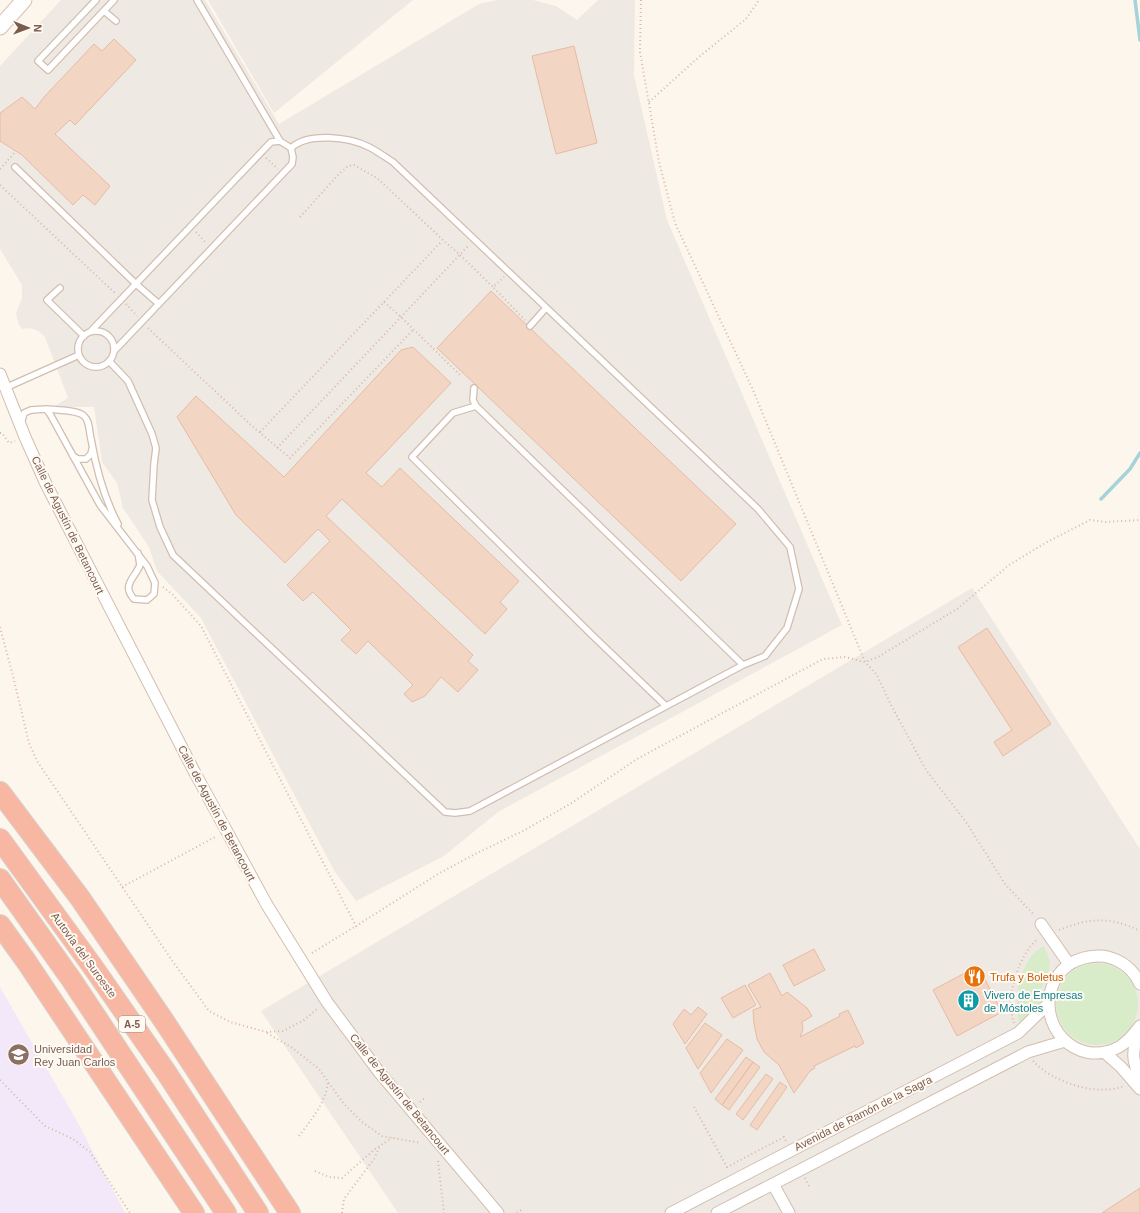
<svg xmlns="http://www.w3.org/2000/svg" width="1140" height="1213" viewBox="0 0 1140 1213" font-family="Helvetica,sans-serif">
<rect width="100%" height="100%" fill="#fdf6ec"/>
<path fill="#efe9e4" d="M61,0h144l74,124 200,-120 18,-4h36l23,6 21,14 21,-20h37l-1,75 33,145 175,405 -344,187 -54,44 -88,45 -21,-29 -134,-254 -44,-47 -8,-24 -26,-39 -6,-25 -15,-21 -8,-55h-41l15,-9 -23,-61 -7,-6 -8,-3 -8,1 -4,-6 -2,-10 6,-15v-13l-22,-36v-183z
M208,0h205l-139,113z
M972,588l168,261v364h-742l-137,-202z"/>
<path fill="#f3e8fa" d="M0,987l78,136 47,90h-125z"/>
<path fill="#d8ecc9" d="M1044,946l6,15 -1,11 -8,18 -3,17 -18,17c-8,-23 0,-67 24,-78z
M1056 1004a41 41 0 1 1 82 0a41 41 0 1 1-82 0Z"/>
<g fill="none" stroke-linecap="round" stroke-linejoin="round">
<path stroke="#a5d3da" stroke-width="3.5" d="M1135,0l5,40
M1101,499l29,-30 10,-16"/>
</g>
<path fill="#f3d5c3" stroke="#e6bba3" d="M114,39l22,21 -61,65 -5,-5 -15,14 55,52 -15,19 -12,-10 -10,10 -51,-50 -22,-14v-28l22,-16 13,12 9,-12 50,-53 8,7z
M574,46l23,97 -41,11 -24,-98z
M491,291l245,233 -55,57 -244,-233z
M413,347l38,36 -85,90 16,14 18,-19 119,113 -19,21 7,7 -22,25 -143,-135 -16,17 147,139 -5,6 10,9 -20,22 -17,-15 -16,19 -13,6 -8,-8 9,-9 -45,-44 -12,13 -15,-14 10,-10 -38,-38 -10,9 -16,-16 43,-44 -12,-12 -33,34 -49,-48 -59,-98 19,-21 88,81 117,-127z
M987,628l64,96 -48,32 -9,-14 18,-12 -54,-83z
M814,949l11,21 -31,16 -11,-21z
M978,966l24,46 -45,24 -24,-46z
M770,973l12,23 5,-4 20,16 5,8 -10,6 1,7 -3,8 40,-21 -1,-2 9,-4 16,33 -8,5 -1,-2 -41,20 1,2 -5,3 -16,22 -15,-28 -15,-13 -7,-13 -3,-15 -1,-14 8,-3 -13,-22z
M745,985l11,20 -23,13 -12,-20z
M698,1007l9,7 -22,30 -12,-20 11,-15 7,6z
M705,1023l17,12 -24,34 -12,-21z
M727,1039l16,11 -32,43 -11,-20z
M746,1057l7,5 -31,43 -7,-6z
M753,1062l7,5 -31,43 -7,-5z
M766,1074l7,5 -30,41 -7,-6z
M780,1082l7,5 -30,43 -7,-5z
M1140,1188v25h-38z"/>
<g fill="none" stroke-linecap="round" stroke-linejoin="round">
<defs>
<path id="service" d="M96,0l-58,61 10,9 66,-70
M197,0l83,141
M104,11l12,10
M15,167l121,117 23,20
M60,288l-13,12 37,36
M530,326l16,-18
M91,331l180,-189 9,-1 11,7 2,9 -1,7 -178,187
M78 349a18 18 0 1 1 36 0a18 18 0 1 1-36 0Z
M109,361l19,20 24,53 4,14 -2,16 -2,36 8,27 13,28 272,257 10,1 15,-2 273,-146 22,-9 22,-28 12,-39 -9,-42 -32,-38 -365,-347c-8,-5 -16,-11 -24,-15 -20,-10 -61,-15 -78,1
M5,388l74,-33
M474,388l-1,12 3,6
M46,409c9,1 32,1 38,7 6,5 5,16 7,23 5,29 13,59 27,85
M21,424l3,-11 7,-3 15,-1 4,5 50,91 47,61 8,17 -1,11 -7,6 -13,-1c-13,-14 1,-21 6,-34l-2,-12
M73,456l5,3h8l5,-5 1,-5
M666,706l-74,-71 -180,-178 41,-44 23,-7 267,259"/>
<path id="minor" d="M0,374l25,63 21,47 149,289 72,132 60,97 52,70 119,141
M1041,924l28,40
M1140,984c-2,-3 -3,-7 -6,-10 -8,-11 -24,-19 -37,-18 -18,1 -33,8 -42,24 -22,43 21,90 64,67 9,-5 15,-13 21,-21
M1138,1032c-6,21 -6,27 2,47
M1104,1052l17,15 19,22
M773,1184l16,29
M671,1213l347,-180 30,-29
M717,1213l311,-161 37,-11"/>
<path id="secondary" d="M0,27l24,-27"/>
<path id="motorway" d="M0,792l80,106 84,123 126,192
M0,839l93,128 73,105 92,141
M0,879l71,100 155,234
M0,925l26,36 168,252"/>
</defs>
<use href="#service" stroke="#d1beb0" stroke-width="8"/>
<use href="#minor" stroke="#d1beb0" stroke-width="13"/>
<use href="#secondary" stroke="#d6c0b0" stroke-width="17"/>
<use href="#motorway" stroke="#dad1cd" stroke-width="22"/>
<path stroke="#d9b8a5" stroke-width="2" stroke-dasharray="1 3" stroke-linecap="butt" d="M641,0l-1,52 19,110 16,61 78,167 112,272 12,13 13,28 36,67 40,52 39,62 29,31
M649,102l51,-46 46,-37 13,-19
M266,158l12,11
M0,169l16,-18
M0,185l116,109
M300,217l38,-42 10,-9 6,-1 23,13 66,62 17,15 33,32 11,-10
M196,232l10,11
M494,288l31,32
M384,302l17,15 60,59
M126,304l11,12
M148,328l104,98 38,32 123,-128
M260,432l182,-191
M0,433h2l7,10 6,-2
M277,448l192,-203
M163,587l10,8 28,31 155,300 82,-52 37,-20 50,-24 45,-26 67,-45 186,-100 22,-2 20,5 13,-5 79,-48 52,-44 38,-23 43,-22 16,2 34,-2
M0,627l13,49 16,67 8,18 134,198 38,52 21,11 36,10 17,-1 21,-11 13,-11
M122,887l95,-51
M1059,930c30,-12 51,-14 81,1
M312,953l44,-27
M1014,1023c-9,-24 4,-68 24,-84
M267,1033l24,14 28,22 25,35 18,18 20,14 39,7
M1033,1061c19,21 64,36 91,25
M0,1080l45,46 28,13 17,13 40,61
M420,1102l6,-5
M694,1107l33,60 57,-30 2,4
M299,1136c12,-16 26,-32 29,-53
M438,1161l6,52
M315,1171l14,6 13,1 33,-29 17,-11
M805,1178l5,10
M342,1213l2,-14 30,-40 6,-13
M517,1213l4,-3"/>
<use href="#service" stroke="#fff" stroke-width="5.5"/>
<use href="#minor" stroke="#fff" stroke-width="11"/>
<use href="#secondary" stroke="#fff" stroke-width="15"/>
<use href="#motorway" stroke="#f7b7a3" stroke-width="20"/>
</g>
<defs>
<symbol id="restaurant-disc" viewBox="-11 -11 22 22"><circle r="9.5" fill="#e8710a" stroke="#fffaf3"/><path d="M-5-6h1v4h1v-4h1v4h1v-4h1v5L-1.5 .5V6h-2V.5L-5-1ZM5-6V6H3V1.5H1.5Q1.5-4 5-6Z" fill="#fff"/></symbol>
<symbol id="building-disc" viewBox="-11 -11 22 22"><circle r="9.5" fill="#0f9aa8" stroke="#fffaf3"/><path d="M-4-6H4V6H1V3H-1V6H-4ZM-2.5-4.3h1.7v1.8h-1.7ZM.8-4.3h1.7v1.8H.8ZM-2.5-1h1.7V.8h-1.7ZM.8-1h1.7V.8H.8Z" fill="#fff"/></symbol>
<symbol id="university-disc" viewBox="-11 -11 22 22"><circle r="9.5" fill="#8d6e63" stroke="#fffaf3"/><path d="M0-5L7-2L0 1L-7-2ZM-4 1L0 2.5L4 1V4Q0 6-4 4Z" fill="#fff"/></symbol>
</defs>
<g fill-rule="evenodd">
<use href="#restaurant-disc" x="962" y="964" width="25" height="25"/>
<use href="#building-disc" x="956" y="988" width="25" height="25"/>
<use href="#university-disc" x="6" y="1042" width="25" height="25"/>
</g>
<g text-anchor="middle" stroke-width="4" stroke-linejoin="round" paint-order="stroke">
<rect fill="#fffaf3" stroke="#a28b7f" stroke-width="1" x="119" y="1016" width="26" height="16" rx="3"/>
<g font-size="10" font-weight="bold" fill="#7a5c4d">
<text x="132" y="1028">A-5</text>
</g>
<g font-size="11" fill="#7a5c4d" stroke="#fffaf3">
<text transform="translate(68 525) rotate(64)" y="4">Calle de Agustín de Betancourt</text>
<text transform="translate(217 813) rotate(62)" y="4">Calle de Agustín de Betancourt</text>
<text transform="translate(84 955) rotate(54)" y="4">Autovía del Suroeste</text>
<text transform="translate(400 1094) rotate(51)" y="4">Calle de Agustín de Betancourt</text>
<text transform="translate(863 1113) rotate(-27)" y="4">Avenida de Ramón de la Sagra</text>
</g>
<g font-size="11" fill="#c56008" stroke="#fffaf3" text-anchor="start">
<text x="990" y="981">Trufa y Boletus</text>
</g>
<g font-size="11" fill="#0d838f" stroke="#fffaf3" text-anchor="start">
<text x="984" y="999">Vivero de Empresas<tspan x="984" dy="13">de Móstoles</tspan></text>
</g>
<g font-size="11" fill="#785e54" stroke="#fffaf3" text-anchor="start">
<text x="34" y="1053">Universidad<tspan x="34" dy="13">Rey Juan Carlos</tspan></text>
</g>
</g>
<g transform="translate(28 28) rotate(91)" stroke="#fffaf3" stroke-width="3" paint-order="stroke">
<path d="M0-3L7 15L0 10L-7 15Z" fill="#7a5c4d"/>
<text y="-6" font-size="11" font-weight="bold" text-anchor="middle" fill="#7a5c4d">N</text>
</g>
</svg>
